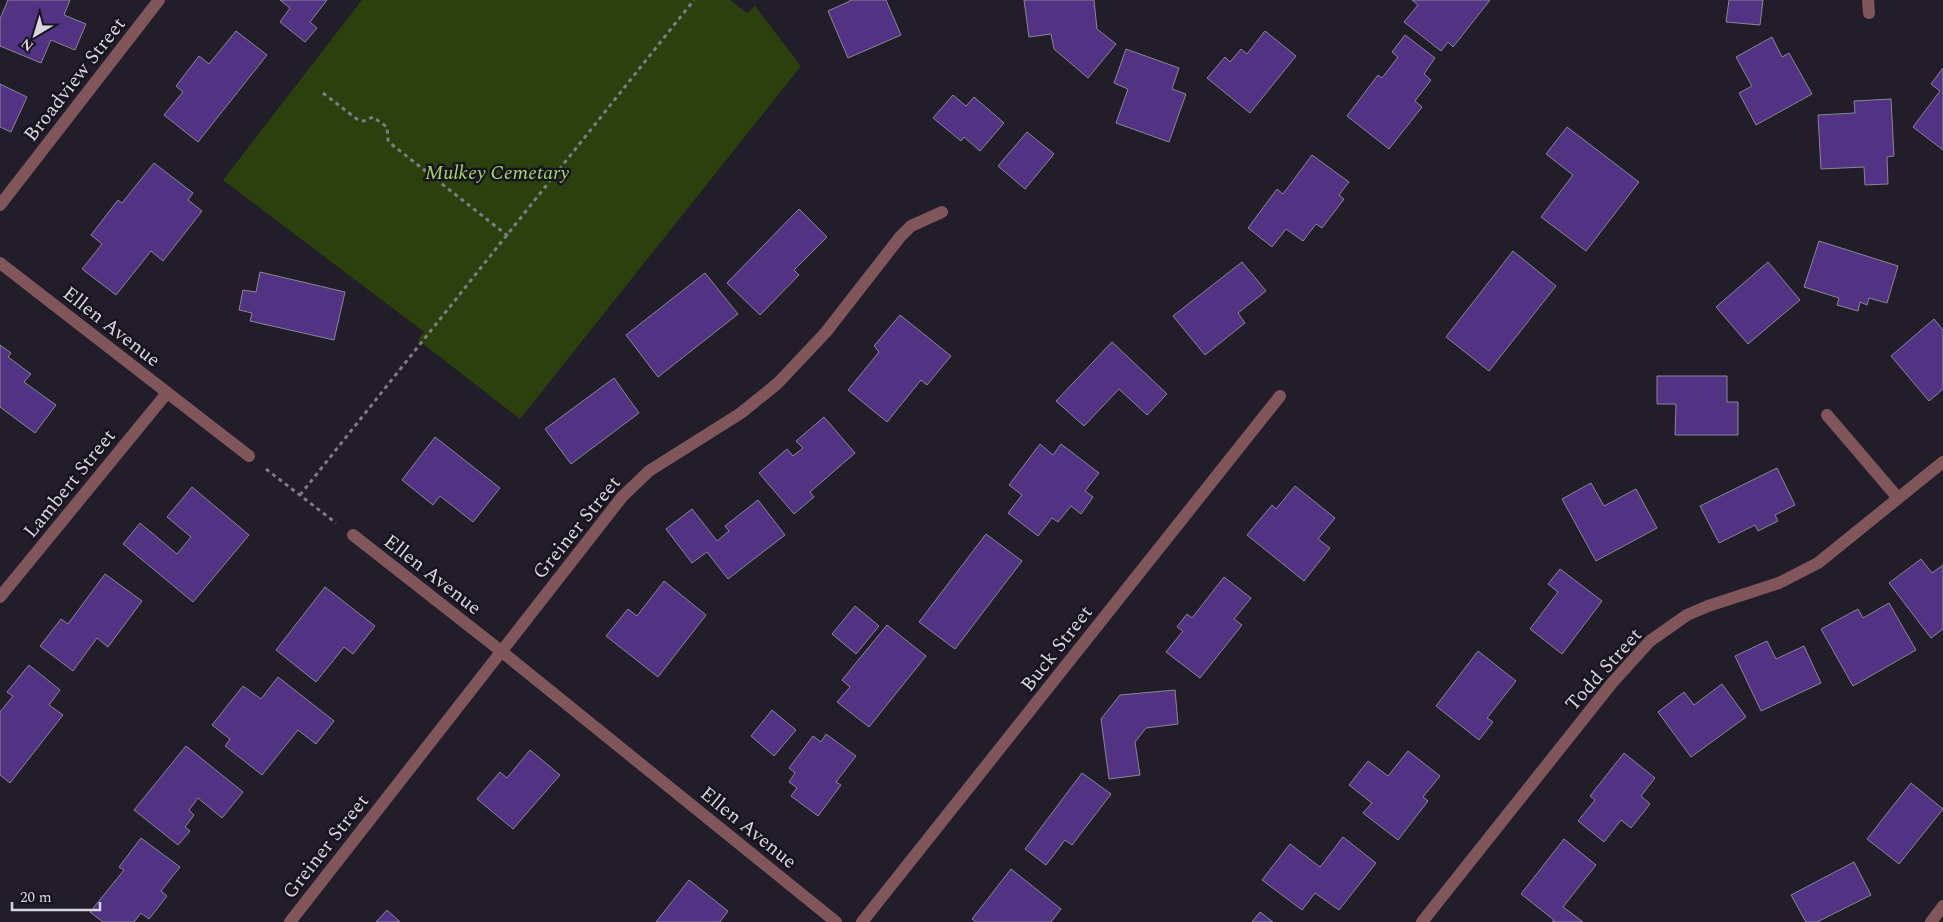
<svg xmlns="http://www.w3.org/2000/svg" width="1943" height="922" viewBox="0 0 1943 922" font-family="Spectral,serif">
<rect width="100%" height="100%" fill="#211d29"/>
<path fill="#2c400e" d="M362,0h368l17,13 8,-7 46,60 -281,353 -102,-79 6,-8 -201,-152z"/>
<path fill="#523383" stroke="#8a8695" d="M8,0h62l-6,15 22,9 -11,26 -24,-10 -10,23 -41,-17v-27z
M280,0h47l-17,22 7,6 -12,14 -25,-20 10,-14z
M850,0h36l15,35 -53,23 -20,-47 22,-10z
M1024,0h70l3,29 19,15 -28,34 -34,-29 -3,-15 -22,3z
M1412,0h78l-37,47 -5,-5 -7,9 -37,-29 14,-17z
M1729,0h34l-3,25 -34,-3z
M236,31l31,24 -69,87 -34,-27 19,-23 -7,-6 23,-30 10,8z
M1265,31l31,25 -46,57 -43,-35 18,-21 5,5 11,-13 6,5z
M1405,35l30,23 -11,16 7,6 -16,21 7,6 -33,42 -42,-33 31,-41 4,3 16,-21 -6,-5z
M1772,37l10,20 7,-4 23,41 -56,31 -17,-32 13,-7 -16,-29z
M1126,49l53,19 -7,21 14,5 -17,48 -53,-19 12,-34 -14,-6z
M1943,68v82l-30,-23 27,-36 -9,-7z
M0,84l27,13 -16,35 -11,-5z
M953,95l13,11 8,-9 30,26 -24,28 -16,-14 -3,4 -28,-23z
M1891,99l3,57 -7,1 1,27 -23,1 -1,-18 -43,2 -3,-54 37,-2 -1,-12z
M1567,127l72,55 -53,69 -45,-34 32,-42 -27,-21z
M1027,132l27,22 -29,35 -27,-23z
M1312,155l37,27 -10,13 5,4 -22,29 -6,-4 -13,17 -17,-12 -14,18 -24,-19 29,-39 6,5z
M154,163l39,30 -5,7 14,11 -39,50 -12,-10 -35,44 -34,-26 20,-25 -11,-9 27,-35 4,3z
M799,209l28,28 -33,33 5,5 -39,40 -33,-32z
M1819,241l79,25 -11,37 -18,-5 -2,7 -7,-3 -2,9 -21,-6 2,-7 -35,-11z
M1513,251l43,35 -67,85 -43,-34z
M1242,262l24,29 -28,22 7,10 -40,32 -32,-39z
M1768,262l32,38 -52,44 -32,-37z
M260,272l85,20 -11,48 -84,-19 2,-8 -13,-3 4,-20 13,2z
M705,273l33,41 -80,63 -32,-42z
M900,315l51,41 -24,29 -6,-5 -34,42 -39,-32 31,-38 -5,-6z
M1934,319l9,11v59l-14,12 -38,-45z
M1112,342l55,52 -20,21 -28,-26 -35,37 -28,-25z
M0,345l11,8 -3,4 23,17 -7,8 32,23 -21,28 -35,-26z
M1657,376h70v26h11v33h-63l1,-31h-19z
M614,378l25,35 -68,51 -26,-35z
M824,417l31,36 -45,39 4,5 -20,17 -35,-41 28,-24 6,7 10,-8 -7,-7z
M435,437l65,51 -27,34 -33,-26 -7,9 -31,-25z
M1040,444l13,11 8,-11 38,29 -14,18 8,6 -12,17 -10,-8 -13,16 -6,-4 -14,18 -30,-23 14,-18 -13,-10z
M1777,468l18,37 -20,10 3,6 -20,10 -3,-6 -36,18 -19,-37z
M1591,483l13,23 32,-17 21,39 -61,33 -34,-62z
M1295,486l40,32 -17,21 12,9 -26,33 -57,-46 25,-30 4,4z
M192,487l57,48 -56,67 -70,-58 17,-21 37,31 14,-17 -24,-20z
M758,500l27,35 -57,44 -21,-27 -15,11 -26,-34 26,-20 25,32 12,-10 -4,-5z
M986,534l36,27 -67,88 -36,-27z
M1921,559l11,14 11,-8v64l-12,9 -42,-55z
M1560,569l42,32 -40,53 -32,-25 28,-37 -10,-8z
M105,574l37,27 -34,46 -11,-9 -24,33 -33,-25 21,-27 7,5z
M1224,577l27,21 -17,21 8,6 -42,53 -34,-26 17,-21 -6,-4 10,-13 5,4z
M664,581l42,34 -48,62 -52,-41 22,-27 9,7z
M325,587l50,39 -22,28 -9,-7 -28,35 -40,-32z
M1889,603l27,47 -63,36 -32,-57 37,-20 5,9z
M855,606l24,20 -23,28 -24,-20z
M887,625l39,31 -57,71 -32,-25 13,-15 -8,-7z
M1767,641l9,18 28,-13 17,37 -60,28 -26,-55z
M1478,651l38,30 -29,37 6,4 -14,18 -43,-34z
M29,665l31,25 -11,15 14,10 -53,68 -10,-8v-63l13,-16 -6,-4z
M278,677l56,44 -18,23 -18,-14 -36,45 -37,-29 5,-7 -18,-14 31,-39 18,13z
M1722,684l24,33 -55,40 -33,-45 26,-20 10,13z
M1175,690l3,34 -32,4 -11,14 5,33 -31,4 -8,-60 19,-24z
M772,710l24,20 -22,26 -23,-20z
M826,734l30,22 -20,26 5,3 -23,31 -27,-20 6,-8 -8,-6 6,-9 -6,-5 24,-32 8,6z
M186,746l57,46 -21,26 -24,-20 -9,12 5,5 -9,12 5,4 -12,14 -44,-35z
M530,750l30,25 -47,54 -36,-30 23,-27 7,6z
M1408,751l32,25 -17,21 5,4 -30,39 -35,-27 9,-10 -23,-18 19,-24 20,15z
M1624,753l31,25 -14,18 9,8 -19,24 -10,-8 -17,22 -26,-21 17,-21 -5,-4z
M1082,773l29,21 -39,51 -7,-5 -19,25 -21,-16z
M1911,783l32,26 -44,55 -32,-25z
M1343,837l33,26 -37,47 -24,-17 -13,17 -40,-30 28,-36 30,23z
M141,838l39,29 -19,24 6,5 -18,23 -8,-6 -7,9h-31l-13,-10 34,-42 -5,-3z
M1564,839l32,26 -33,42 20,15h-31l2,-2 -33,-26z
M1854,862l17,33 -54,27h-11l-15,-27z
M1011,869l50,40 -10,13h-75l-4,-3z
M689,880l39,31 -8,11h-64z
M387,910l13,12h-24z
M1260,912l13,10h-21z"/>
<g fill="none" stroke-linecap="round" stroke-linejoin="round">
<path stroke="#7f7c86" stroke-width="3" stroke-dasharray="4 4" stroke-linecap="butt" d="M323,93l35,27 6,1 9,-4 14,10 1,13 2,3 118,93
M266,469l70,54
M300,495l394,-495"/>
<path stroke="#81565a" stroke-width="12" d="M1868,0l1,13
M0,205l159,-205
M0,263l249,193
M1827,415l71,83
M353,535l148,116 335,271
M0,597l167,-204
M290,922l332,-425 27,-26 92,-58 37,-30 48,-51 74,-95 11,-11 31,-14
M862,922l418,-526
M1422,922l190,-239 38,-42 37,-26 21,-9 71,-23 39,-20 125,-101
M1931,922l12,-16"/>
</g>
<g text-anchor="middle" stroke-width="5" stroke-linejoin="round" paint-order="stroke">
<g font-size="20" fill="#d8d6de" stroke="#18141f">
<text transform="translate(74 79) rotate(-52)" y="7">Broadview Street</text>
<text transform="translate(112 326) rotate(38)" y="7">Ellen Avenue</text>
<text transform="translate(69 483) rotate(-51)" y="7">Lambert Street</text>
<text transform="translate(576 527) rotate(-51)" y="7">Greiner Street</text>
<text transform="translate(433 574) rotate(38)" y="7">Ellen Avenue</text>
<text transform="translate(1056 648) rotate(-52)" y="7">Buck Street</text>
<text transform="translate(1603 669) rotate(-48)" y="7">Todd Street</text>
<text transform="translate(749 827) rotate(39)" y="7">Ellen Avenue</text>
<text transform="translate(325 846) rotate(-52)" y="7">Greiner Street</text>
</g>
<g font-size="20" font-style="italic" fill="#a6d961" stroke="#18141f">
<text x="497" y="179">Mulkey Cemetary</text>
</g>
</g>
<g transform="translate(35 35) rotate(218)" stroke="#18141f" stroke-width="4" paint-order="stroke">
<path d="M0-4L9 19L0 12L-9 19Z" fill="#d8d6de"/>
<text y="-8" font-size="14" font-weight="bold" text-anchor="middle" fill="#d8d6de">N</text>
</g>
<path d="M12 902v8h88v-8" fill="none" stroke="#d8d6de" stroke-width="2.5"/>
<text x="20" y="902" font-size="15" fill="#d8d6de" stroke="#18141f" stroke-width="4" paint-order="stroke">20 m</text>
</svg>
